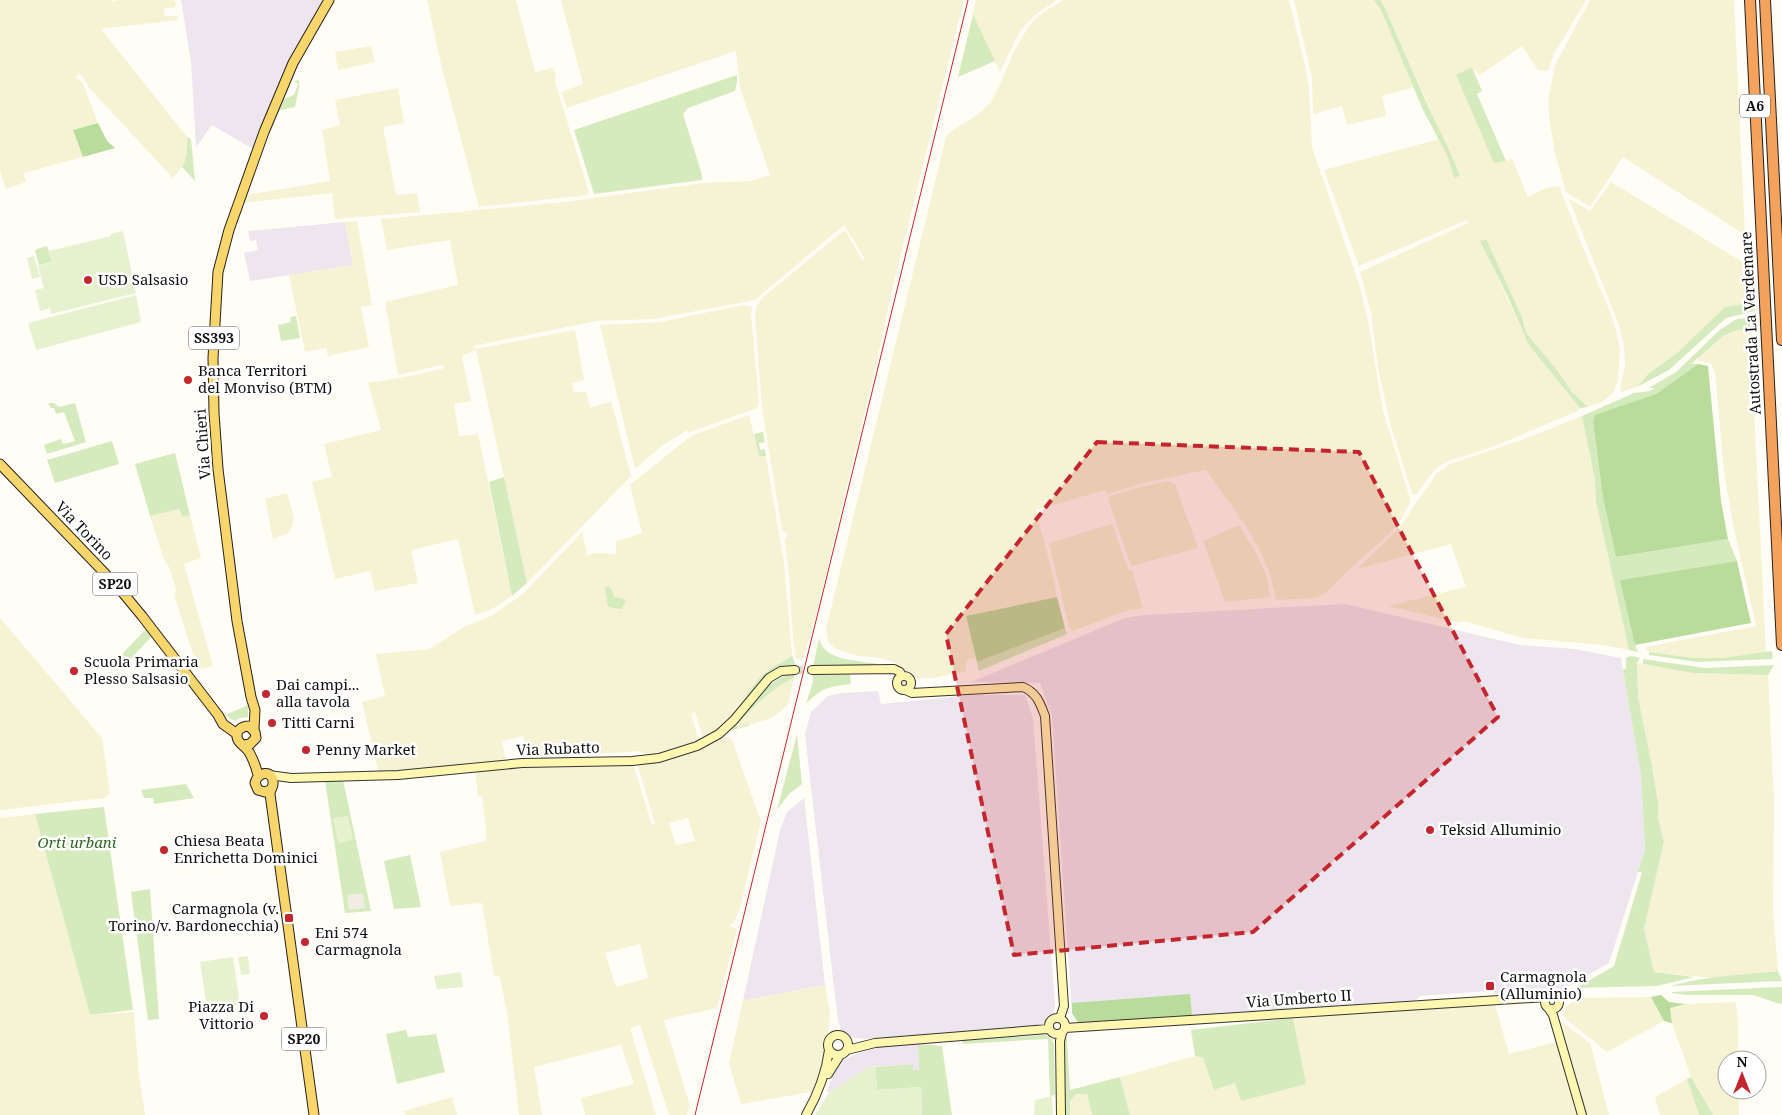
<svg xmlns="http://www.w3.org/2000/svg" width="1782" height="1115" viewBox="0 0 1782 1115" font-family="'Noto Serif',serif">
<rect width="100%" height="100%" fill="#fffdf5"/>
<path fill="#eee6ef" d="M181,0h144l-70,150 -43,-25 -16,22 -5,-85z
M345,222l8,43 -103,16 -6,-28 14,-3 -2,-10 -6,1 -2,-10z
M1345,604l175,41 55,4 46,9 20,118 4,74 -36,113 -47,27 -66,4 -5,-3 -71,5 -4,4 -337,24 -7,-11 -20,-297 -12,-33 -69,-1 154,-64 19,-3z
M878,691l3,13 92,-9h52l8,23 22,286 -1,8 -8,5 -2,8 -179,14 -15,-2 -8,-7 -4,-10 -5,-41 -28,-245 6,-22 17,-16 14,-3z
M804,798l21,187 -82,16 37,-171 7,-18z
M918,1044l2,26h-7v-6l-45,3 -39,26 -2,-3 7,-18 9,-12 20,-9 17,-5z"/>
<path fill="#f6f3d4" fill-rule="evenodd" d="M0,0h114l-8,3 13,-3h56l1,7 -12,2 1,7h12l1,4 -77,9 86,108v13l-2,13 -12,15 -83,-89 -9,-15 -6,2 8,7 15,40 -25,7 10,27 -60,16 3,9 -20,7 -6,-18z
M427,0h89l19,72 18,-4 3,8 -1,6 34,110 -1,3 -109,12 -37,-139z
M561,0h403l-71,286 -17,79 -61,254 -12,40h-7l-3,-20 -4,-64 -4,-33v-4l2,-1v-4l-5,-3 -20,-122 -7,-92 2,-10 5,-8 80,-66 4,-1 16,29 3,-1 -21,-34 -89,75 -101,19 -57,2 -124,25 3,3 99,-19 9,50 -12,3 2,10 12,-2 4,17 21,-7 20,75 -104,107 -51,-233 -14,6 9,45 -17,3 5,32 19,-2 34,162 -20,13 -17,6 -17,-76 -47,11 7,33 -43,8 -5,-20 -35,8 -23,-97 20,-5 -8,-33 57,-14 -13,-47 42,-7 35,-8 -4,-3 -43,10 -13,-73 73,-17 -8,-45 -63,10 -6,-31 184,-17 138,-19 47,-2 20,-6 -30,-87 -4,-37 -169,57 -6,-16 22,-8z
M976,0h81l-18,12 -12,11 -8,10 -19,39 -27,-58z
M1063,0h226l16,65 4,23 3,59 48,140 8,34 15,90 26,84 1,8 -9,17 -15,17 -30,26 -28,28 -11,7 -41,2 -6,-26 -10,-23 -14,-25 -40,-56 -58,12 -41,12 -2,-4 -69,20 18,70 3,17 -91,19 10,43h-6l-4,3v9l-31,7h-19l-18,-14 -14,-5 -30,-4 -20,-7 -6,-7 -2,-12 120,-492 7,-7 23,-14 14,-13 8,-14 15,-36 16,-27 10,-11z
M1294,0h80l7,10 33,77 -32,9 4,20 -39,9 -5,-19 -29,8 -1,-36z
M1380,0h206l-33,56 -5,15 -10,-1 -16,-24 -42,29 -8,-7 -16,7 44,86h6l6,-3 16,39 18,-9 13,-2 26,66 26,62 6,20 3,16 -2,30 -5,12 -9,9 -16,6 -16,-15 -18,-26 -28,-33 -4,-16 -41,-76 47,103 52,64 -2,3 -83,35 -46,15 -11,6 -7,7 -15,21 -4,-1 -21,-67 -13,-59 -7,-55 -11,-41 108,-49 -1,-3 -108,46 -35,-96 115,-31 8,16 7,23 6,-2 -75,-168z
M1590,0h144l11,235 -122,-78 -33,50 -24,-15 -11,-38 -6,-37 -1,-16 7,-36z
M371,46l4,16 -37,8 -3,-18z
M398,88l6,35 -21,4 13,68 21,-2 3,19 -85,7 -3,-26 -88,10 2,-8 84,-14 -8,-51 18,-5 -5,-25z
M1611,182l135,82 2,39 -23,4 -48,46 -29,21 -11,13 -16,5 -1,-4 5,-23 -1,-20 -6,-22 -49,-124 21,12z
M357,221l15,84 -11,2 8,40 -41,9 -2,-8 -21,4 -16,-77 64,-10 -8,-43z
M743,305l9,2 -1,7 8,89 -2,5 -69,25 -1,-3 -25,16 -27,23 -35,-144 60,-3z
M1754,328l-2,6v35l14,283 -44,6h-28l-45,-6 -4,-5 111,-21 -23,-101 -9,-54 -9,-98 -4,-10 -12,-2 -2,-3 26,-22 14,-6z
M749,415l10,41h7l18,107 8,92 -6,6 -16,8 -13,12 -27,36 -15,15 -10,6 -3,-3 -7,-23 -4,2 8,27 -35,13h-20l-5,-3 -111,8 -5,-23 -21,5 4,20 -48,6 -79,7 -17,-72 23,-6 -9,-42 53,-5 35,-22 27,-11 32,-22 59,-62 5,23 10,-2 20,1 -2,-12 27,-9 -12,-48 57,-46 11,-6z
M1582,416l13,64 1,22 33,148 -26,-5 -79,-7 -61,-17 -4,2 -71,-17 78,-19 -15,-43 -94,25 42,-41 38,-55 13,-9 74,-25z
M1169,481l6,3 23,64 -67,18 -23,-67 2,-3 30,-9z
M287,493l7,25 -2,9 -4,6 -15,6 -8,-40z
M179,509l3,8 8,-2 11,43 -17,6 29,102 -15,4 -24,-75 2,-5 -6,-21 -7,-12 -13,-41z
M1112,524l16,45 4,1 11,38 -18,3 -52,20 -4,-4 -20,-84z
M1239,525l16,26 12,25 3,21 -45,5 -22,-61z
M0,618l102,120 8,56 -5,4 -105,12z
M1637,663l55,10 76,2 6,126 -1,111 5,59 -66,7 -58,-6 -10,-43 20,-87 -6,-24v-15l-6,-37 -14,-69z
M794,678l-6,26 -7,7 -12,8 -32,9 -1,-3 36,-34 10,-8z
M727,737h3l2,3 29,81 -21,87 -6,14 -5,4 8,3 -20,79 -53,12 26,86 -3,9h-18l-29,-90 -10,3 26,87h-71l-4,-17 53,-14 -13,-39 -87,22 8,48h-23l-12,-102 -7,-36 -6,-1 -12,-73 -32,3 -10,-54 45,-11 2,-3 -5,-42h-4l-3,-25 97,-8h59l3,4 18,58 3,-1 -18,-61 67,-17zM688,818l7,23 -19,4 -7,-22zM640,944l8,34 -32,9 -11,-34z
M35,814l55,201 44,-3 4,56 7,47h-145v-297z
M825,985l5,28 -2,20 -5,9 3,14 -3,13 -12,23 -70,12 -12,-41 14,-62z
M1651,997l13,24 -57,31 -40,-32 -4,-6 4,-8 10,-8z
M1733,1002l3,1 2,24v33h-11v30h12v25h-26l-22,-38 -19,-54 -2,-15 15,-4z
M1495,1004l14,50 48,-12 22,73h-449l-10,-38 75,-21 8,2 11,32 21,-7 6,18 64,-18 -12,-65z
M1562,1022l28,21 19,72h-23l-25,-84z
M1687,1079l12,36h-39l-5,-18z
M1076,1094h11l5,21h-22v-14z
M452,1097l5,18h-52l-1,-4z"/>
<path fill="#d5ebbd" d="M1374,0h6l5,8 43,98 22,46 10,24 -6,2 -7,-23 -24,-45 -42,-100z
M973,14l22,47 -37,16z
M1472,67l10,24 -5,3 29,67 -12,2 -38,-88z
M737,75v7l-2,9 -47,17 -5,6 19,61v5l-108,14 -20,-64z
M299,80v7l-4,20 -19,4 5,-11 13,-5 4,-11 -4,-3z
M187,137l4,2 4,42 -13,-14c6,-9 5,-20 5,-30z
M1486,239l36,78 4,16 28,33 18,26 16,15 -8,1 -52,-64 -21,-49 -27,-54z
M47,246l5,16 -13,3 -4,-14 2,-2z
M1755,302v9l-29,7 -57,52 -32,17 11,-13 29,-21 48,-46z
M296,316l4,22 -19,3 -3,-16 13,-3 -1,-5z
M1757,317l-3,11 -17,2 -14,6 -32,28h7l-42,30 -61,22 -2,7 10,75 13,59 112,-18 9,22 -116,19 14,65 3,7 -9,-2 -33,-148 -1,-22 -13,-64 52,-23 16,-2 5,-3h-6l27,-16 45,-43 16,-10z
M48,403h6l5,4 16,-4 11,39 -39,12 -3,-9 17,-6 2,5 12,-3 -11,-29 -8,2 -2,-6h-3z
M763,432l2,10 -6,1 1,7 5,-1 1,7h-7l-5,-22z
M112,441l7,23 -64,19 -8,-23z
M175,453l15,62 -8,2 -3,-8 -29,7 -15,-52z
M504,477l23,106 -15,13 -23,-114z
M608,586l4,4 2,7 8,1 4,3 -5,8 -8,-1 -5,-2 -3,-18z
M1065,628l2,6 -88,37 -2,-9z
M146,629l5,8 -25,27 -7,-7z
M819,638c5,24 40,22 59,26v2l-65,1z
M1772,651l1,8 -76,3 -48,-7v-3l45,6h28z
M792,655l4,12h-9l-47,42 -1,-3c9,-12 17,-27 30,-36 7,-6 16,-8 23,-15z
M1632,656l8,2 -3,5 1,34 14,69 6,37v15l6,24 -20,87 10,43 40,5 -37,9 -81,2 38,-22 28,-94h-4l7,-22 -4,-74 -18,-106 3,-2v-9l1,-2z
M1643,659l62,9 69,-3 -6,10 -76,-2 -49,-9z
M795,673l-1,5c-23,10 -40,30 -58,47l1,3 12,-4 -1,2 -16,4 -1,-3c20,-18 35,-49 64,-54z
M850,674l1,10c-22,3 -29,3 -45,20l7,-22v-7z
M248,705v12l-8,1 -5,3 -10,-6z
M797,734l5,50 -13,10 -12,16z
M343,780l28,131 -26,2 -20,-132z
M186,784l8,14 -40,6 -1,-6h-9l-3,-8z
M104,807l29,203 -43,5 -55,-201z
M410,855l11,52 -27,2 -10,-48z
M150,889l9,130 -11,1 -17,-128z
M1778,971l4,10 -112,5c35,-10 72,-11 108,-15z
M1782,987v16l-2,1 -27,-9h-67l-14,-2v-1z
M1293,1018l13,66 -65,17 -6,-18 -21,7 -11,-32 -8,-2 -4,-26z
M406,1030l2,7 28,-3 9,38 -48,12 -11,-50z
M1046,1035l6,5 2,4 1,51 -5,1 -2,-57 -86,5 1,-4z
M1063,1038h4l3,52 50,-13 10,38h-38l-5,-21h-11l-6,7v14h-7z
M918,1044l24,2 10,69h-30l-1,-28 -44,3 -2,-23 38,-3v6h6z
M1691,1077l22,38h-14l-12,-36z"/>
<path fill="#b9dc9c" d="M98,123l9,18 8,7 -32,9 -10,-27z
M1698,364l10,2 13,135 7,38 -112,18 -13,-59 -10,-76 2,-7 61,-21z
M1737,561l14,62 -116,22 -15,-65z
M1057,597l8,31 -88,34 -11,-46z
M1190,994l2,22 -113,8 -7,-11v-10z
M1661,995l8,7 16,2 -15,4 2,15 -8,-2 -13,-24z"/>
<path fill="#e6f2cf" d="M123,231l13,62 -85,21 -1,-6 -10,3 -5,-21 9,-2 -6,-22 14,-4 -3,-11 62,-15v-2z
M34,256l6,21 -8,2 -5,-21z
M136,295l5,27 -105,28 -8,-27z
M348,816l5,24 -15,3 -5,-25z
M248,956l2,18 -9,1 -3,-18z
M233,957l7,48 -33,4 -7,-47z
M461,972l2,15 -26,2 -3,-13z
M868,1067h7l2,23 44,-3 1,28h-107l14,-22z
M1052,1096l1,19h-19l1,-15z"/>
<path fill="#f1ede2" d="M363,893l2,15 -16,2 -2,-15z"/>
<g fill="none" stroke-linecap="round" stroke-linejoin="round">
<path stroke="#dbdad3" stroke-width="8" stroke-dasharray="8 4" stroke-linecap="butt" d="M795,670h17"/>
<defs>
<path id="secondary" d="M812,670l82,-1 6,3 2,4
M897 683a7 7 0 1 1 14 0a7 7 0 1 1-14 0Z
M905,690l7,3 111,-6c14,6 17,16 22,29l19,290 -4,12
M269,775l22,3 107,-3 124,-12 110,-2 27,-3 38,-12 22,-12 15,-14 35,-42 12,-7 14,-1
M1545 1002a7 7 0 1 1 14 0a7 7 0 1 1-14 0Z
M1549,1009l4,6 29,100
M1049 1026a8 8 0 1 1 16 0a8 8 0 1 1-16 0Z
M1065,1028l482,-31
M828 1045a10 10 0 1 1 20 0a10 10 0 1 1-20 0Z
M847,1050l28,-7 173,-14
M828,1074l12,-19
M806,1115c12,-21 20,-41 23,-65
M1061,1115l-1,-74 2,-8"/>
<path id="primary" d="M0,464l118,123 24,29 76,99 5,9 14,10
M254,729l1,-19 -4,-13 -14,-76 -19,-152 -4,-56 -1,-55 5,-86 11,-42 35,-98 29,-69 36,-63
M244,745l6,-1 6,-6 -1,-6 -6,-6c-7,0 -15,5 -11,14 2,4 8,7 11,12 4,7 7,15 9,23
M270,790l-5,2 -7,-2 -3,-7c3,-12 18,-13 18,-1 1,5 -3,7 -3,12l44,321"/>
<path id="highway" d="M1750,0l32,645
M1765,0l17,340"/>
</defs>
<use href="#secondary" stroke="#333" stroke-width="10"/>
<use href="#primary" stroke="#222" stroke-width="11"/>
<use href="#highway" stroke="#222" stroke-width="12"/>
<use href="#secondary" stroke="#fff6b0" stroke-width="8"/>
<use href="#primary" stroke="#f9d66b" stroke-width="9"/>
<use href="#highway" stroke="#f5a25d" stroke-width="10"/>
<path stroke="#c4262e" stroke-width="1" d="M695,1115l273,-1115"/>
</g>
<path fill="#c4262e" fill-opacity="0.2" stroke="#c4262e" stroke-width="4" stroke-dasharray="10 6" stroke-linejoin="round" d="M1097,442l262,10 139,265 -245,215 -239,23 -68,-321z"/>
<g fill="#c4262e" stroke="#fff" stroke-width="2">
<circle cx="88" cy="280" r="5"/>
<circle cx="188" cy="380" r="5"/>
<circle cx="74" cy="671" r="5"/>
<circle cx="266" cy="694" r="5"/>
<circle cx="272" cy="723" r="5"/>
<circle cx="306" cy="750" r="5"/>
<circle cx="1430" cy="830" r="5"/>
<circle cx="164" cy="850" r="5"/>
<rect x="284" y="913" width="10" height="10" rx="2.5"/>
<circle cx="305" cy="942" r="5"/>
<rect x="1485" y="981" width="10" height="10" rx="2.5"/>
<circle cx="264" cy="1016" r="5"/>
</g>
<g text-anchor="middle" stroke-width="5" stroke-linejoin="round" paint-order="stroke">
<g fill="#fff" stroke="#585858" stroke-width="1">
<rect x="1740" y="94.5" width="30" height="23" rx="4"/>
<rect x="189" y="326.5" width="50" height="23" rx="4"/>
<rect x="92.5" y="572.5" width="45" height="23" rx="4"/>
<rect x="281.5" y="1027.5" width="45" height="23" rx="4"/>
</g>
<g font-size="14" font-weight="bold" fill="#111">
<text x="1755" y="111">A6</text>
<text x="214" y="343">SS393</text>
<text x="115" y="589">SP20</text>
<text x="304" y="1044">SP20</text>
</g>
<g font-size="15" fill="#111" stroke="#fff" text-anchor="start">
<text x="98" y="285">USD Salsasio</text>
<text x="198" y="376">Banca Territori<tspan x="198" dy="17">del Monviso (BTM)</tspan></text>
<text x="84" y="667">Scuola Primaria<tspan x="84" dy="17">Plesso Salsasio</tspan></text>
<text x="276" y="690">Dai campi...<tspan x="276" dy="17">alla tavola</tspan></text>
<text x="282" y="728">Titti Carni</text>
<text x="316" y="755">Penny Market</text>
<text x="1440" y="835">Teksid Alluminio</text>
<text x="174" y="846">Chiesa Beata<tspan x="174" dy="17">Enrichetta Dominici</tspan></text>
<text x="279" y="914" text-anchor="end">Carmagnola (v.<tspan x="279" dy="17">Torino/v. Bardonecchia)</tspan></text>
<text x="315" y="938">Eni 574<tspan x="315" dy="17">Carmagnola</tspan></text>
<text x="1500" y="982">Carmagnola<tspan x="1500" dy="17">(Alluminio)</tspan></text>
<text x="254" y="1012" text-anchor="end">Piazza Di<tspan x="254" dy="17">Vittorio</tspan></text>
</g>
<g font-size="15" fill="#111" stroke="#fff">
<text transform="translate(1751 323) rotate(-93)" y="5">Autostrada La Verdemare</text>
<text transform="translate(203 444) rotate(-94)" y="5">Via Chieri</text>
<text transform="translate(84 531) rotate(46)" y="5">Via Torino</text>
<text transform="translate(558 749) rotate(-2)" y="5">Via Rubatto</text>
<text transform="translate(1299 999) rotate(-4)" y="5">Via Umberto II</text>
</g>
<g font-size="15" font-style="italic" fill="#2f6b1f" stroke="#fff">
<text x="77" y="848">Orti urbani</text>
</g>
</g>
<g transform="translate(1742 1075)"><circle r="24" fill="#ffffff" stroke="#a0a0a0"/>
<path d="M0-4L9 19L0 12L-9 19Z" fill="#c4262e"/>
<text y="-8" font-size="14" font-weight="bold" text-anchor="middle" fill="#111111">N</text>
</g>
</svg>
